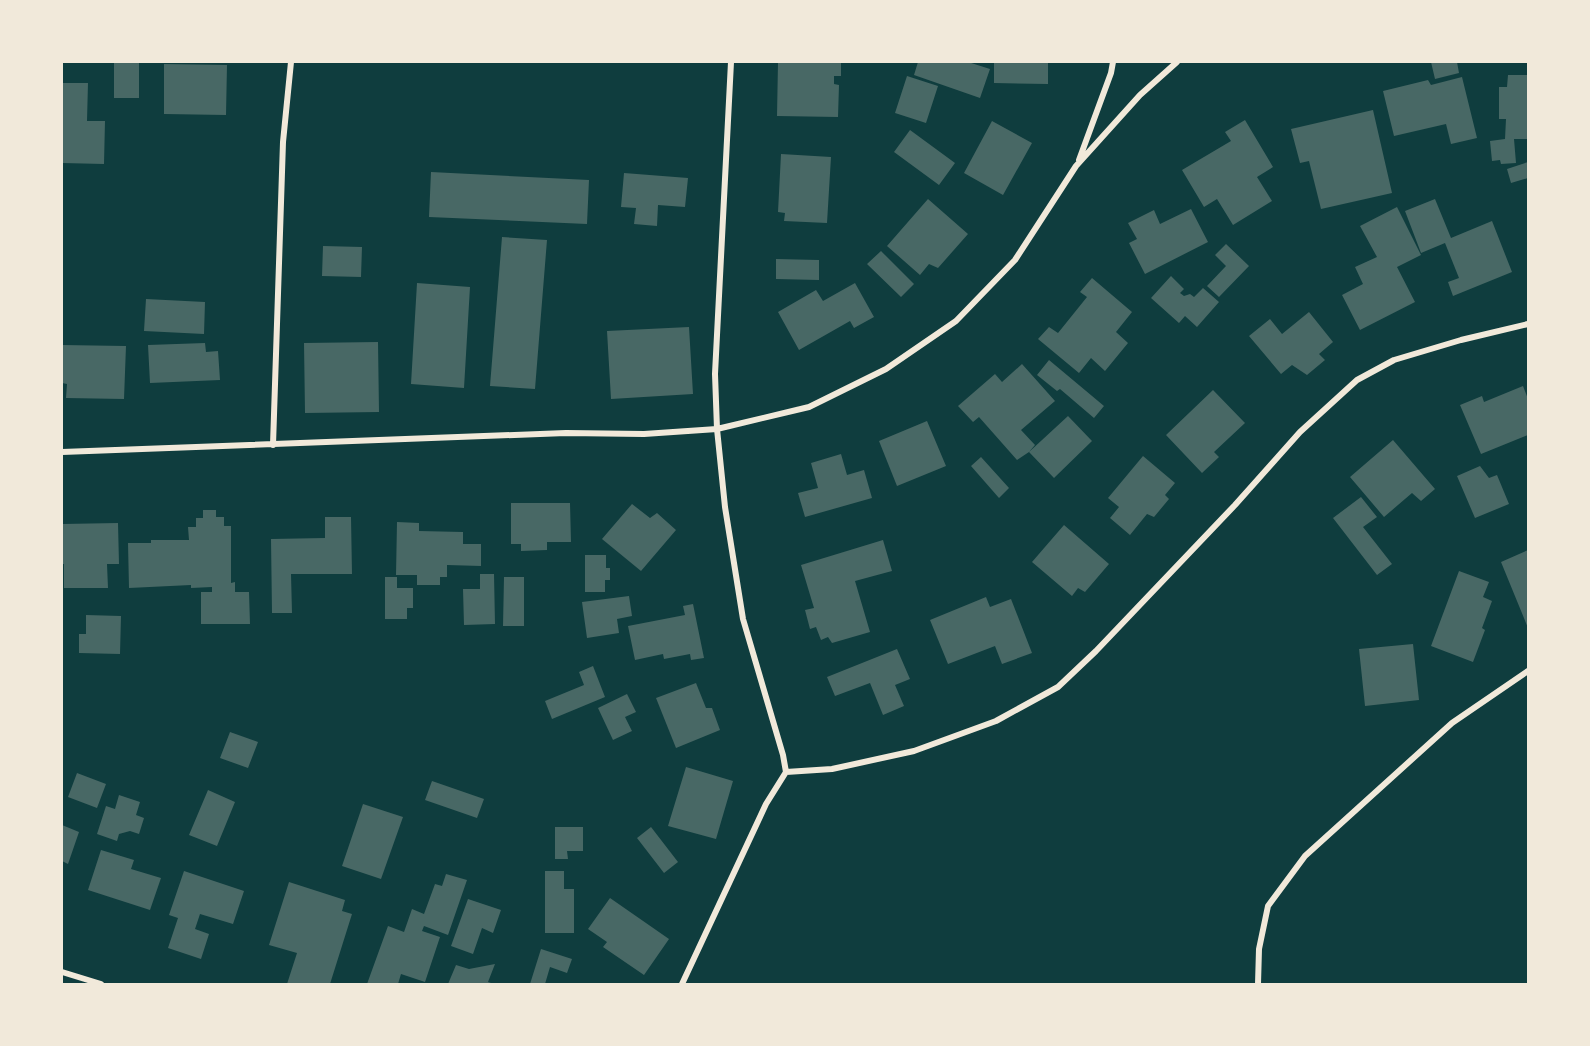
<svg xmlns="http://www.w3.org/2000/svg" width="1590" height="1046" viewBox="0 0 1590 1046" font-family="'Noto Sans',sans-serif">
<rect width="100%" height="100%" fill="#0f3d3e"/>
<path fill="#486865" d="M114,62h25v36h-25z
M778,62h63v14h-7v8l5,1 -1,32 -61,-1z
M918,62h50l22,7 -10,29 -66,-23z
M994,62h54v22l-54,-1z
M1431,62h26l2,11 -24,6z
M164,64l63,1 -1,50 -62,-1z
M1508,75h20v64h-14l2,24 -15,1 -1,-4 -8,1 -2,-20 15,-2 1,-20h-7v-32h8z
M907,76l31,10 -12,37 -31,-10z
M1462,77l15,61 -26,6 -5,-20 -52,12 -11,-45 45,-11 3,5z
M62,83h26l-1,38h18l-1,43 -42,-1z
M1373,110l19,83 -71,16 -12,-48 -9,2 -9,-34z
M1245,120l28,47 -16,10 15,24 -39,24 -16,-26 -13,8 -22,-37 49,-29 -6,-9z
M992,121l40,22 -29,52 -39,-22z
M910,130l45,33 -16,22 -45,-33z
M781,154l50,3 -4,66 -43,-2 1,-8 -7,-1z
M1528,162v16l-17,5 -4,-14z
M431,172l158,8 -2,44 -158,-7z
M624,173l64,5 -3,29 -27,-2 -1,21 -23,-2 2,-16 -15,-1z
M928,199l40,35 -30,34 -9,-4 -9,11 -33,-29z
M1435,199l16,39 41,-17 20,51 -59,24 -5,-14 11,-4 -14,-35 -24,10 -16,-42z
M1397,207l24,48 -24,12 18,35 -55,28 -18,-35 21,-11 -8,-17 22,-10 -17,-31z
M1191,209l17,33 -63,32 -16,-31 8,-4 -9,-16 26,-13 6,14z
M502,237l45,3 -12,149 -45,-3z
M1226,244l23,22 -30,31 -12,-11 19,-20 -11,-11z
M323,246l39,1 -1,30 -39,-1z
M881,251l33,33 -13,13 -34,-33z
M776,259l43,1v20l-43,-1z
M1171,276l13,13 -4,4 4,3 6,-2 4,3 9,-9 16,14 -22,25 -12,-11 -6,7 -28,-25z
M1092,278l40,34 -16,20 12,11 -23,28 -14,-13 -12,15 -41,-34 11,-12 9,6 29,-36 -7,-5z
M417,283l53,4 -6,101 -53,-4z
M855,283l19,34 -20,11 -4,-7 -51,29 -21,-38 38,-22 7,11z
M146,299l59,3 -1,32 -60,-3z
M1309,312l24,30 -14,12 6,6 -18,15 -15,-10 -11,9 -32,-38 21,-17 12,15z
M689,327l4,67 -82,5 -4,-68z
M378,342l1,70 -74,1 -1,-70z
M205,343l1,9 12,-1 2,29 -70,3 -2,-38z
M62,345l64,1 -2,53 -58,-1 1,-14 -5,-1z
M1049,360l55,46 -10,12 -34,-29 -3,2 -20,-16z
M1022,364l33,37 -34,29 14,15 -6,7 -12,8 -38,-43 -6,5 -15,-16 37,-32 7,8z
M1523,386l5,13v36l-47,19 -21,-49 22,-9 2,6z
M1213,390l32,33 -31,29 5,5 -17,16 -36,-38z
M1068,416l24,25 -38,37 -25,-26z
M927,421l19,45 -49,20 -18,-45z
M1393,440l42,49 -14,12 -9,-8 -28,24 -34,-40z
M841,454l6,21 17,-5 8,28 -67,19 -7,-24 20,-5 -7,-25z
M1143,456l32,27 -10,12 4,4 -15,18 -7,-3 -17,21 -20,-17 9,-11 -11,-9z
M981,457l28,31 -10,10 -28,-32z
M1480,466l9,12 8,-3 12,29 -34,14 -18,-42z
M1361,497l16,20 -14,10 29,37 -15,11 -44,-57z
M511,503h59l1,39h-24v8l-26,1v-7h-10z
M632,504l18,14 7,-5 19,17 -35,41 -39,-32z
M203,510h13v7h8v9h7v57l4,-1v10h14l1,32h-49v-32h11v-5l-21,1v-3l-62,3 -1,-45h23v-3h38l-1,-13h8v-9h7z
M325,517h26l1,57h-61l1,39h-20l-1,-74 54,-1z
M397,522l22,1v8l44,1v12h18v22l-34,-1v12h-7v8h-23v-10h-21z
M118,523l1,41h-12l1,24h-44v-24h-2v-40z
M1064,525l45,39 -24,28 -7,-4 -6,8 -40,-34z
M883,540l9,31 -37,10 15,51 -38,11 -4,-6 -7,3 -5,-13 -6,2 -5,-19 9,-2 -13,-43z
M1528,550v78l-27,-66z
M585,555h21v13h4v12h-5v12h-20z
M1459,571l30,11 -6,15 9,4 -10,27 3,2 -12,32 -42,-16z
M480,574h14l1,50 -31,1 -1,-36h17z
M385,577h12v11h16v20h-6v11h-22z
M504,577h20v49h-21z
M629,596l3,20 -15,3 2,14 -32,5 -5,-36z
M986,597l4,10 21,-8 21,54 -30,11 -7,-18 -47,18 -18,-44z
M693,604l11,54 -13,2 -1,-6 -26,5 -1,-5 -28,6 -7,-34 57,-11 -2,-9z
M86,615l35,1 -1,38 -41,-1v-19h7z
M1413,644l6,56 -54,6 -6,-57z
M897,649l13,30 -15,6 9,21 -21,9 -13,-32 -35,13 -8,-19z
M593,666l12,31 -53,22 -7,-18 39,-16 -5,-13z
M696,683l10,25h6l8,22 -44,18 -20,-50z
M627,694l9,18 -11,5 7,14 -19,9 -15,-32z
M230,732l28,10 -10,26 -28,-10z
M686,767l47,14 -17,58 -48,-13z
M77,773l29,11 -9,24 -29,-11z
M432,781l52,18 -7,19 -52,-18z
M208,790l27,12 -18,44 -28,-11z
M119,795l21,7 -4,13 8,3 -5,16 -9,-3 -11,3 -2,7 -20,-7 9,-28 9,3z
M363,804l40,13 -22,62 -39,-13z
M62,825l17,7 -11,32 -6,-3z
M555,827h28v24h-16l1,8h-13z
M651,827l27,35 -14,11 -27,-35z
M101,850l33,10 -3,9 30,9 -11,32 -62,-20z
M184,871l60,20 -11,33 -33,-10 -5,15 14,5 -8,25 -33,-11 10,-30 -9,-3z
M545,871h19v18h10v44h-29z
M446,874l21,6 -19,55 -24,-9 -2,5 18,6 -15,45 -24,-8 -3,10h-31l21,-58 16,6 8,-23 12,5 11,-30 7,2z
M289,882l56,18 -3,11 10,3 -22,70h-43l10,-31 -28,-8z
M610,898l59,41 -25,36 -41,-28 4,-5 -19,-13z
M468,899l33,11 -8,23 -11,-5 -9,26 -22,-8z
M541,949l31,10 -5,14 -17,-6 -5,17h-15z
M495,964l-7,18 6,2h-46l8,-19 13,4z"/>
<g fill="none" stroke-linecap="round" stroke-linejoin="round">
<path stroke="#f1e9da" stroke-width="6" d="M1079,160l32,-87 2,-11
M273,445l10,-303 8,-80
M62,452l504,-19 78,1 73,-5 92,-22 77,-38 70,-48 59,-61 61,-94 64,-71 37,-33
M786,772l46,-3 82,-18 82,-30 62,-34 38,-36 139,-146 65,-73 57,-52 37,-20 67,-20 67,-16
M62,972l39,12
M682,984l84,-180 20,-32 -3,-17 -40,-136 -18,-112 -8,-78 -2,-55 16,-312
M1258,984l1,-35 9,-43 37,-50 147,-133 76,-52"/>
</g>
<rect width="1590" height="1046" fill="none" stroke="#f1e9da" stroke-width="126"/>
</svg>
